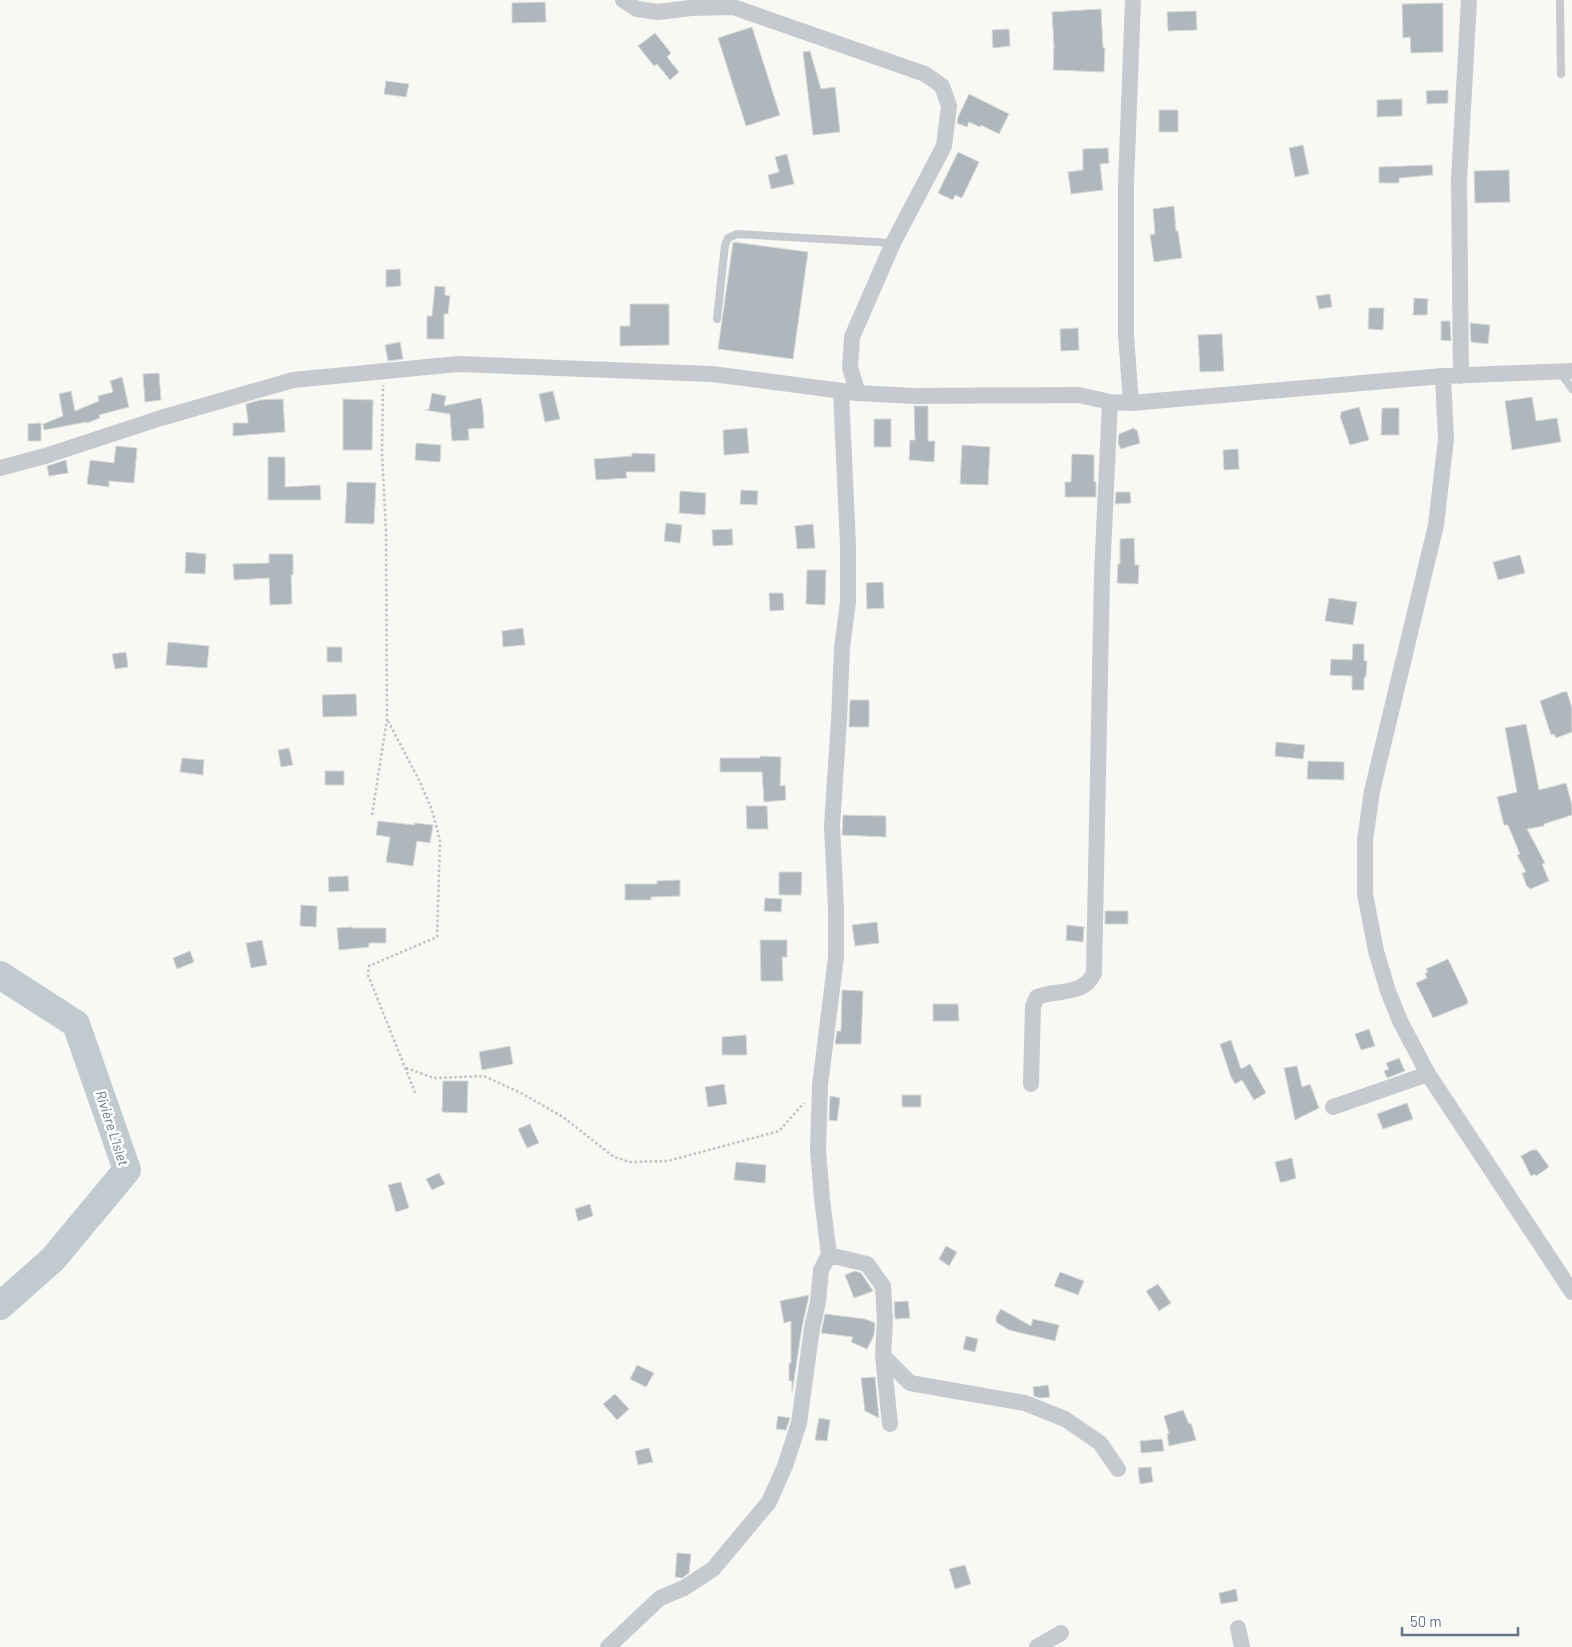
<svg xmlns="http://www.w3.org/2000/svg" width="1572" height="1647" viewBox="0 0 1572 1647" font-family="Barlow,sans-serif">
<rect width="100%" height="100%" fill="#f8f8f5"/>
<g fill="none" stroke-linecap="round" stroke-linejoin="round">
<path stroke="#c0cacf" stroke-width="28" d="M0,975l76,49 51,146 -74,89 -53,47"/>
</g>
<path fill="#afb6bc" stroke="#d9dad7" d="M545,2l1,20 -34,1v-20z
M1443,3v49l-32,1 -1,-16 -7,1 -1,-34z
M1101,9l2,39h2l-1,24 -51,-2 1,-23 -2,-35z
M1196,11l1,19 -29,1 -1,-19z
M752,27l28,88 -34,11 -28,-88z
M1009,29l1,17 -17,2 -1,-18z
M655,33l16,20 -4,4 12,15 -9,8 -13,-16 -3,2 -16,-20z
M810,51l11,38 14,-2 5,45 -27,3 -10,-83z
M386,81l23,3 -3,13 -22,-3z
M1448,90v13l-21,1 -1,-13z
M969,94l40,20 -10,20 -18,-9 -1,2 -11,-5 -2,5 -10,-4 1,-6z
M1402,99v17l-25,1v-17z
M1159,110h19v22h-19z
M1303,145l6,29 -14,3 -6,-29z
M1108,148l1,15 -9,1 3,26 -32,4 -3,-22 15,-2v-21z
M958,152l21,10 -17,36 -7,-3 -2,5 -15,-7z
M787,154l7,30 -23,5 -3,-14 11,-3 -4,-15z
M1432,165l1,10 -34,3v5h-20v-16z
M1509,170l1,32 -35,1 -1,-32z
M1174,206l2,25h2l4,27 -28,4 -4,-27 5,-1 -2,-25z
M733,242l75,10 -15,107 -75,-10z
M400,269l1,17 -15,1v-17z
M435,286l10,1v8l5,1 -2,18h-4v25h-17v-23h5z
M1330,294l2,13 -13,2 -3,-13z
M1414,298l14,1 -1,16h-14z
M630,304h39v41l-49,1v-20h10z
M1369,308h15l-1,22 -15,-1z
M1441,321h9l1,20 -10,-1z
M1470,323l20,2 -2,19 -17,-2z
M1078,328l1,22 -18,1 -1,-22z
M1222,334l2,37 -24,1 -2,-37z
M400,342l3,17 -15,2 -3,-16z
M159,373l2,27 -16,2 -2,-28z
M122,377l7,30 -30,8 1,3 -13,5 -1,-1 -42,8 -1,-6 20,-8 -4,-22 12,-3 4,20 24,-10 -1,-5 15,-4 -3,-11z
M553,391l7,28 -15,3 -6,-28z
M432,393l14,3 -2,10 37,-8 2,12 1,18 -16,1 1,11 -17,1 -2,-27 -25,-4 4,-1z
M1532,397l4,24 21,-3 4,24 -49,8 -7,-49z
M283,399l2,33 -52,4v-13h15l-2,-19 14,-4z
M343,399l30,1 -1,50h-29z
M914,406h14v35h7l-1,21 -25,-2 1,-20h5z
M1359,407l10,33 -19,5 -10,-29 1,-1v-3z
M1382,408h17v27h-18z
M874,419h17v28h-17z
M41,423v18h-13v-17z
M747,428l2,25 -25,2 -1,-25z
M1134,428l1,2h2l3,13 -19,6 -3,-6 1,-9z
M416,443l25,2 -1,17 -25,-2z
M962,445l28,2 -2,38 -28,-1z
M116,446l21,2 -3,35 -25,-2v6l-22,-3 3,-24 24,3z
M1238,449l1,20 -15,1 -1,-20z
M632,453l23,1v18h-29l1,6 -31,2 -2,-21 38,-3z
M1072,454l22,1v27h2v15h-31v-15h6z
M268,457h17v30l35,-2 1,15h-53z
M66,460l2,13 -19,3 -2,-10z
M347,482l29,1 -2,41 -29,-1z
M741,490l17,1 -1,14 -17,-1z
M680,491l26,2 -1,22 -26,-2z
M1116,492h14l1,11 -16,1z
M666,523l16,2 -2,18 -16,-2z
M813,524l2,24 -18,1 -2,-23z
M732,529l1,16 -20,1 -1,-16z
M1134,538l1,27h4l-1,19 -21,-1 1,-19h2v-25z
M186,552l20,2 -1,20 -20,-1z
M269,554h24v21h-2l1,29 -22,1 -1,-27 -35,2 -1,-16 36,-1z
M1520,555l5,18 -27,7 -5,-18z
M807,570h19l-1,35 -19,-1z
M883,582l1,26 -17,1 -1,-26z
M769,593h14l1,17 -14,1z
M1329,598l28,4 -4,23 -28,-4z
M523,628l2,17 -22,2 -1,-16z
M168,642l41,4 -2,22 -41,-3z
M1353,644h11v17h3l-1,16h-2v13h-12v-14l-22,-1 1,-16 21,1z
M327,647h15v15h-15z
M126,652l2,15 -13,2 -3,-15z
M1563,692h4l5,16v24l-16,6 -2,-4 -3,1 -11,-34z
M356,694l1,22 -34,1 -1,-22z
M850,700h19v27h-20z
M1526,724l13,66 27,-7 6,22v10l-28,9v2l-17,3 18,34 -3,1 7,17 -19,8 -2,-3 -1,1 -5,-14 4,-1 -9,-17 3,-1 -12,-29h-4l-7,-28 20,-5 -12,-64z
M1276,742l29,3 -2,14 -28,-3z
M289,748l4,17 -12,2 -3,-17z
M760,756l21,1 -1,29 5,-1 1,15 -22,2 -2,-30h-42v-14h40z
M182,758l22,2 -1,15 -23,-3z
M1308,761l36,1v18l-37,-1z
M325,771h19v14h-19z
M746,806h21l1,23h-21z
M843,815l43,1v21l-44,-2z
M378,821l36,4 1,-2 18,2 -3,18 -13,-2 -4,25 -27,-4 4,-25 -14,-2z
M779,872h23l-1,23h-22z
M348,876l1,15 -20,1 -1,-15z
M680,880v16l-29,1v3h-26v-16h32v-3z
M765,898l17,1 -1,13 -17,-1z
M301,905l16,1 -1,21 -16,-1z
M1105,911h23v13h-23z
M877,922l2,21 -24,3 -3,-21z
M1067,925l17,2 -1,15 -17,-2z
M352,927v1h34v15h-17v4l-30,3 -2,-22z
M262,940l5,25 -16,3 -5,-25z
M760,940h27v17h-5l1,24h-22z
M190,951l4,11 -17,7 -4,-11z
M1448,959l20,42 -1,3 -34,14 -17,-35 11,-5 -2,-5 3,-1 -2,-3z
M842,990l21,1 -2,53h-26l2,-13h4z
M933,1004h25l1,17h-26z
M1369,1029l6,17 -14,4 -6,-16z
M746,1035l1,20h-25v-18z
M1231,1040l10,29 9,-5 16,29 -12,7 -12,-20 -7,4 -4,-7 -11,-33z
M510,1046l3,18 -31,6 -3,-18z
M1399,1058l6,13 -18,7 -3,-7 5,-2 -3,-6z
M1297,1066l5,21 8,-3 9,24 -24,12 -11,-52z
M443,1081h25l-1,32 -25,-1z
M724,1084l3,20 -19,3 -3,-20z
M902,1095h19v12h-19z
M830,1096l10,2 -3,23 -8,-1z
M1407,1103l6,16 -30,10 -6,-15z
M530,1124l9,19 -12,5 -9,-19z
M1532,1150h5l12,17 -13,9 -1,-2 -4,2 -10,-20z
M1292,1158l4,20 -12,4h-4l-5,-20z
M736,1162l30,3 -1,18 -31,-3z
M439,1173l6,11 -13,6 -6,-11z
M401,1182l8,26 -13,4 -8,-27z
M590,1204l3,12 -15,5 -3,-12z
M946,1246l11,6 -8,14 -10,-7z
M855,1271l6,2 12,18 -19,7 -9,-23z
M1060,1272l24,9 -6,14 -24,-9z
M1158,1284l13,19 -12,8 -13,-20z
M809,1295l-7,32 -10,66v-12h-3v-18h2v-42l-7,2 -4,-22z
M908,1301l2,17 -15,1 -1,-17z
M1001,1309l30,17 2,-7 26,6 -4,16 -46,-11 -13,-8v-5z
M825,1314l40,5 10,4 -1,12 -7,14 -16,-7 2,-5 -32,-4z
M966,1336l12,3 -3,13 -12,-3z
M637,1365l17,8 -8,14 -16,-8z
M875,1377l4,41 -14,-7 -4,-33z
M1048,1385l2,12 -10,1 -6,-2 -1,-9z
M615,1394l14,15 -12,11 -14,-16z
M1183,1410l6,14 2,-1 5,17 -27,6 -2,-12h2l-5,-18z
M778,1416l12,2 -4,12 -10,-1z
M819,1418l11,2 -3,21 -12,-1z
M1162,1439l2,12 -23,2 -1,-12z
M649,1448l4,14 -15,3 -3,-14z
M1151,1467l2,15 -13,2 -2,-16z
M677,1553l14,1 -2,19 -7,5 -7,-1z
M965,1565l6,19 -16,5 -6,-20z
M1236,1589l2,12 -17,3 -2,-11z"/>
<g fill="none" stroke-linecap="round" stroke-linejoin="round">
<path stroke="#bfc2c4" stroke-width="2.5" stroke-dasharray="2.5 2.5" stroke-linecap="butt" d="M388,721l31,59 13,30 8,31 -3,96 -68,29 -1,9 48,120
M372,815l15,-96 -1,-188 -4,-78 1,-68
M406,1068l28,10 50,-2 39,18 40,23 51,40 16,5 38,-1 111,-30 25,-28"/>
<path stroke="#c6c9cd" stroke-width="8" d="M1560,0l1,74
M717,319l8,-74 3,-7 9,-4 156,9
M1560,372l12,17"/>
<path stroke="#c6c9cd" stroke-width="16" d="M623,0l14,9 21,3 33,-4 42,-1 192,67 17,12 7,20 -5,40 -51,97 -41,94 -2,31 8,25
M1443,376l3,63 -10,86 -64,266 -7,49v54l11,57 12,40 12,30 28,53 144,218
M1461,376l-2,-196 10,-180
M841,392l7,153v57l-6,46 -3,72 -7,106 4,83v48l-16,128 -2,65 4,49 7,56 38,9 16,22 2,34 -2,36 7,68
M1131,403l-5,-68v-151l7,-184
M0,468l45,-12 116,-38 132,-38 165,-16 254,10 146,19 57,3 164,-1 31,7 21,1 312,-27 129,-5
M1031,1084l2,-78 4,-9c21,-8 47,-1 57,-24l8,-399 8,-172
M1333,1107l95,-33
M883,1356l27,27 115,20 40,16 35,24 18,26
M1238,1628l4,19
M608,1647l52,-49 24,-10 29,-19 56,-67 16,-36 14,-43 13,-95 6,-26 3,-32 8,-15
M1037,1647l24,-14"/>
</g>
<g text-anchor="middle" stroke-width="5" stroke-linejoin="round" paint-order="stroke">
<g font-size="14" font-style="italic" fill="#627783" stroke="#fff">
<text transform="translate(112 1128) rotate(72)" y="5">Rivière L'Islet</text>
</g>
</g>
<path d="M1402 1627v8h116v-8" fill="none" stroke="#667687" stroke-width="2.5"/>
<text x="1410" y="1627" font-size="15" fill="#667687" stroke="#ffffff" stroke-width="4" paint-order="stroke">50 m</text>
</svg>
